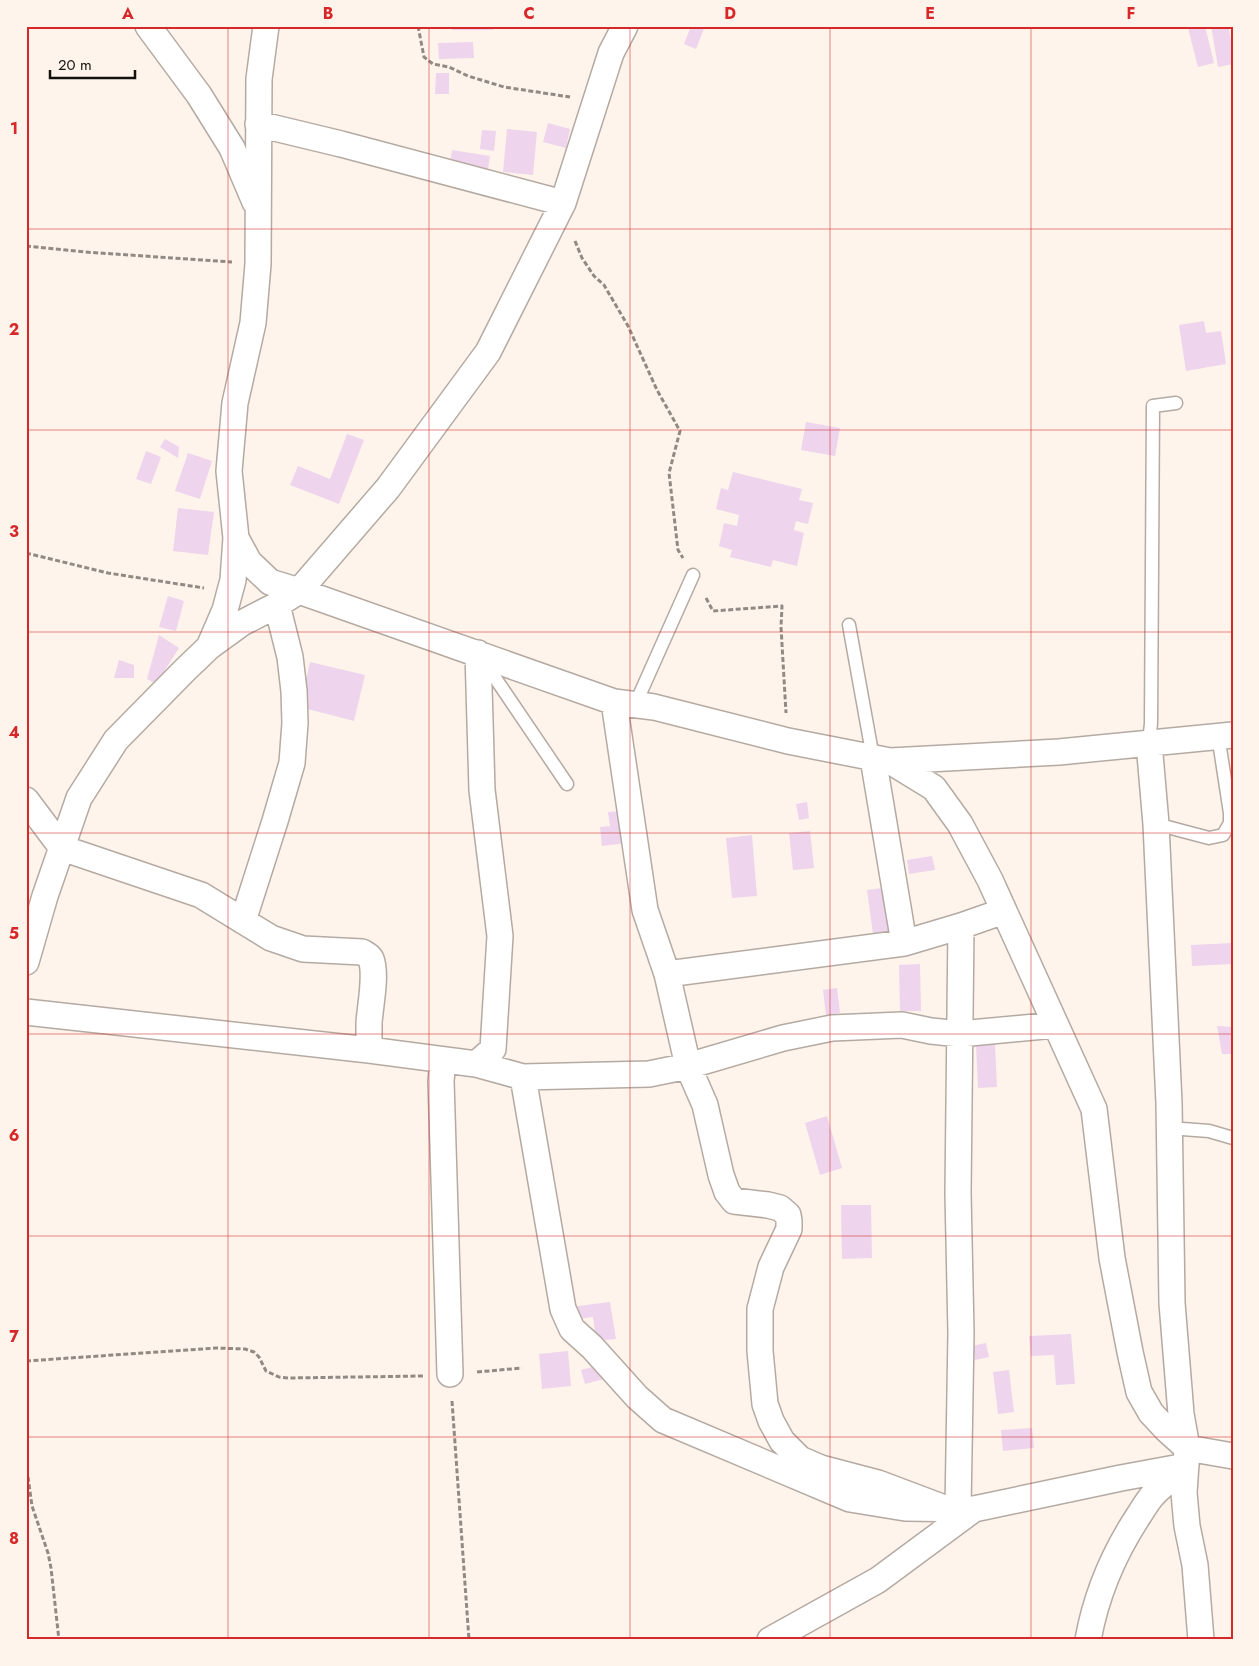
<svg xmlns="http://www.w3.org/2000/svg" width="1259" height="1666" viewBox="0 0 1259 1666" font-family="Jost,sans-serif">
<rect width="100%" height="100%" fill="#fef4eb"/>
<path fill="#eed4ec" d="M452,26h41v4h-41z
M691,26h14l-9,23 -12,-5z
M1195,26h10l9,37 -16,4 -10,-39z
M1211,26h17l5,24v14l-15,3z
M473,42l1,16 -35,1 -1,-16z
M436,73h13v21h-14z
M548,123l22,6 -4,19 -23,-6z
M507,129l30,3 -4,43 -30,-3z
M482,130l14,1 -2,20 -14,-2z
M452,150l38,6 -2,14 -38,-6z
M1204,321l2,12 15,-2 5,33 -40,7 -7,-46z
M806,422l34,6 -5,28 -34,-6z
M347,434l17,6 -25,64 -49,-19 8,-19 32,13z
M165,439l14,8 -1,11 -18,-11z
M146,451l15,6 -10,27 -15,-5z
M188,453l24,8 -12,38 -25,-8z
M733,472l69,17 -3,11 14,3 -5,21 -12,-3 -2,9 10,3 -7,33 -24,-6 -2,7 -41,-10 2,-7 -13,-4 5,-23 13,3 2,-11 -23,-6 5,-21 7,2z
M178,508l36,4 -6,43 -35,-4z
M168,596l16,5 -8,30 -17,-4z
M159,635l20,13 -23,36 -9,-5z
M119,660l15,5v13h-20z
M310,662l55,13 -11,46 -54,-14z
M807,802l2,16 -10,2 -3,-16z
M623,811l4,32 -25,3 -2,-19 10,-1 -2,-14z
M810,831l4,37 -21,2 -4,-37z
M752,835l5,61 -25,2 -6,-60z
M932,856l3,14 -26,4 -2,-14z
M883,888l6,44 -16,2 -6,-44z
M1233,943v21l-41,2 -1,-21z
M920,964l1,47h-21l-1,-46z
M837,988l3,25 -14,2 -3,-25z
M1217,1026l16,1v27h-11z
M995,1044l2,43 -19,1 -2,-43z
M827,1116l15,52 -22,7 -15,-52z
M841,1205h30l1,53 -30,1z
M610,1302l6,37 -20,2 -3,-24 -15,2 -8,-12z
M1071,1334l4,50 -19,1 -2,-30 -23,1 -2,-20z
M986,1343l3,14 -14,3 -3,-14z
M568,1351l3,35 -29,3 -3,-35z
M600,1365l4,14 -19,5 -4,-14z
M1009,1370l5,42 -16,2 -5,-42z
M1032,1428l2,20 -31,3 -2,-21z"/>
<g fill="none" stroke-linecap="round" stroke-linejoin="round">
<defs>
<path id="lane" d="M849,625l24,133
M483,660l84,124
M635,705l58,-130
M1149,743l2,-20 2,-317 23,-3
M1156,824l53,14 14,-3 7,-12v-10l-12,-78
M1169,1128l40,3 24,7"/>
<path id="street" d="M148,26l51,69 33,53 23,54
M266,26l-7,53 -1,185 -5,59 -18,80 -6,68 7,67 13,24 21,20 29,9 315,111 40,5 134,34 102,20 44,27 26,36 30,56 104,229 18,149 18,94 9,40 12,21 15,16 21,19 46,8
M258,124l83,20 222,59
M209,647l16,-37 8,-30 3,-42
M614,702l31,208 22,64 21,92 17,39 16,70 6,17 7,9 34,4 12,3 8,7 1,6v8l-18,38 -11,42v42l5,53 6,17 11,20 18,18 21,9 57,15 69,26
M1149,743l7,81 13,279 3,200 9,111 6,34 -3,45 3,33 8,39 6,75
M873,758l31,185
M890,761l169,-9 174,-17
M26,800l36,48 139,47 70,43 32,11 59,3c3,2 7,3 9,7 6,16 -1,47 -2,64 0,9 0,18 0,27
M243,921l32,-100 17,-58 3,-40 -1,-32 -4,-34 -13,-52
M26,962l19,-66 34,-98 37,-58 69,-70 24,-23 33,-24 35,-18 22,-14 89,-103 100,-136 75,-149 48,-150 14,-27
M667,974l237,-31 57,-17 43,-15
M26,1012l343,38 107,14 47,13 126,-3 39,-8 95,-28 49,-10 70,-3 29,6 29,3 95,-9
M443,1060l-2,21 9,293
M476,1064l17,-15 7,-113 -18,-146 -4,-137
M523,1077l40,232 9,20 20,18 45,50 26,23 187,79 55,9 69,1 147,-31 65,-12
M958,1509l3,-176 -3,-140 3,-267
M770,1640l108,-60 96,-71
M1088,1640c8,-45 26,-87 51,-125 4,-6 8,-13 13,-19 10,-11 21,-19 32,-28"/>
</defs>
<use href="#lane" stroke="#b4aaa2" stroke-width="15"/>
<use href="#street" stroke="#b4aaa2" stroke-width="28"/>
<path stroke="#918a84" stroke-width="3" stroke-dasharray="5 2.5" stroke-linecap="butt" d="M418,26l6,31 9,7 16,3 19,9 36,11 66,10
M575,241l7,17 12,18 10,9 24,41 29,64 23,41 -11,42 9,77 5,8
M26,246l59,6 147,10
M26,553l82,20 96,15
M706,598l7,13 69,-5 -1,21 5,86
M26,1361l190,-13 29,1 9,3 5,5 7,14 13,6 9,1 135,-2
M477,1372l45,-4
M452,1401l17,239
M26,1462l6,44 16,47 3,15 8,72"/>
<use href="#lane" stroke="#fff" stroke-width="12"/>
<use href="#street" stroke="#fff" stroke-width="25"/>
</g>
<path fill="none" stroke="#d62828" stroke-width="1" stroke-opacity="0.55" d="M228,26v1614M429,26v1614M630,26v1614M830,26v1614M1031,26v1614M26,229h1207M26,430h1207M26,632h1207M26,833h1207M26,1034h1207M26,1236h1207M26,1437h1207"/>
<rect width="1259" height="1666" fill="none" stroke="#fef4eb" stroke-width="55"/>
<path d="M50 70v8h85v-8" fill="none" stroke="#13100d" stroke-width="2.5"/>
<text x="58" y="70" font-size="15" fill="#13100d" stroke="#fef4eb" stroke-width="4" paint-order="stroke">20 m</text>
<rect x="28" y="28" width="1204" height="1610" fill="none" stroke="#d62828" stroke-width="2"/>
<g font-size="16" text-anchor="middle" font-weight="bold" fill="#d62828">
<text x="128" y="19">A</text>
<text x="328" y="19">B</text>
<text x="529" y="19">C</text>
<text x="730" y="19">D</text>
<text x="930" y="19">E</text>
<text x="1131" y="19">F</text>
<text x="14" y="134">1</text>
<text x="14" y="335">2</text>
<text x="14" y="537">3</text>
<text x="14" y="738">4</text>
<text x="14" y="939">5</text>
<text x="14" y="1141">6</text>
<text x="14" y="1342">7</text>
<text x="14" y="1544">8</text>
</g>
</svg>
